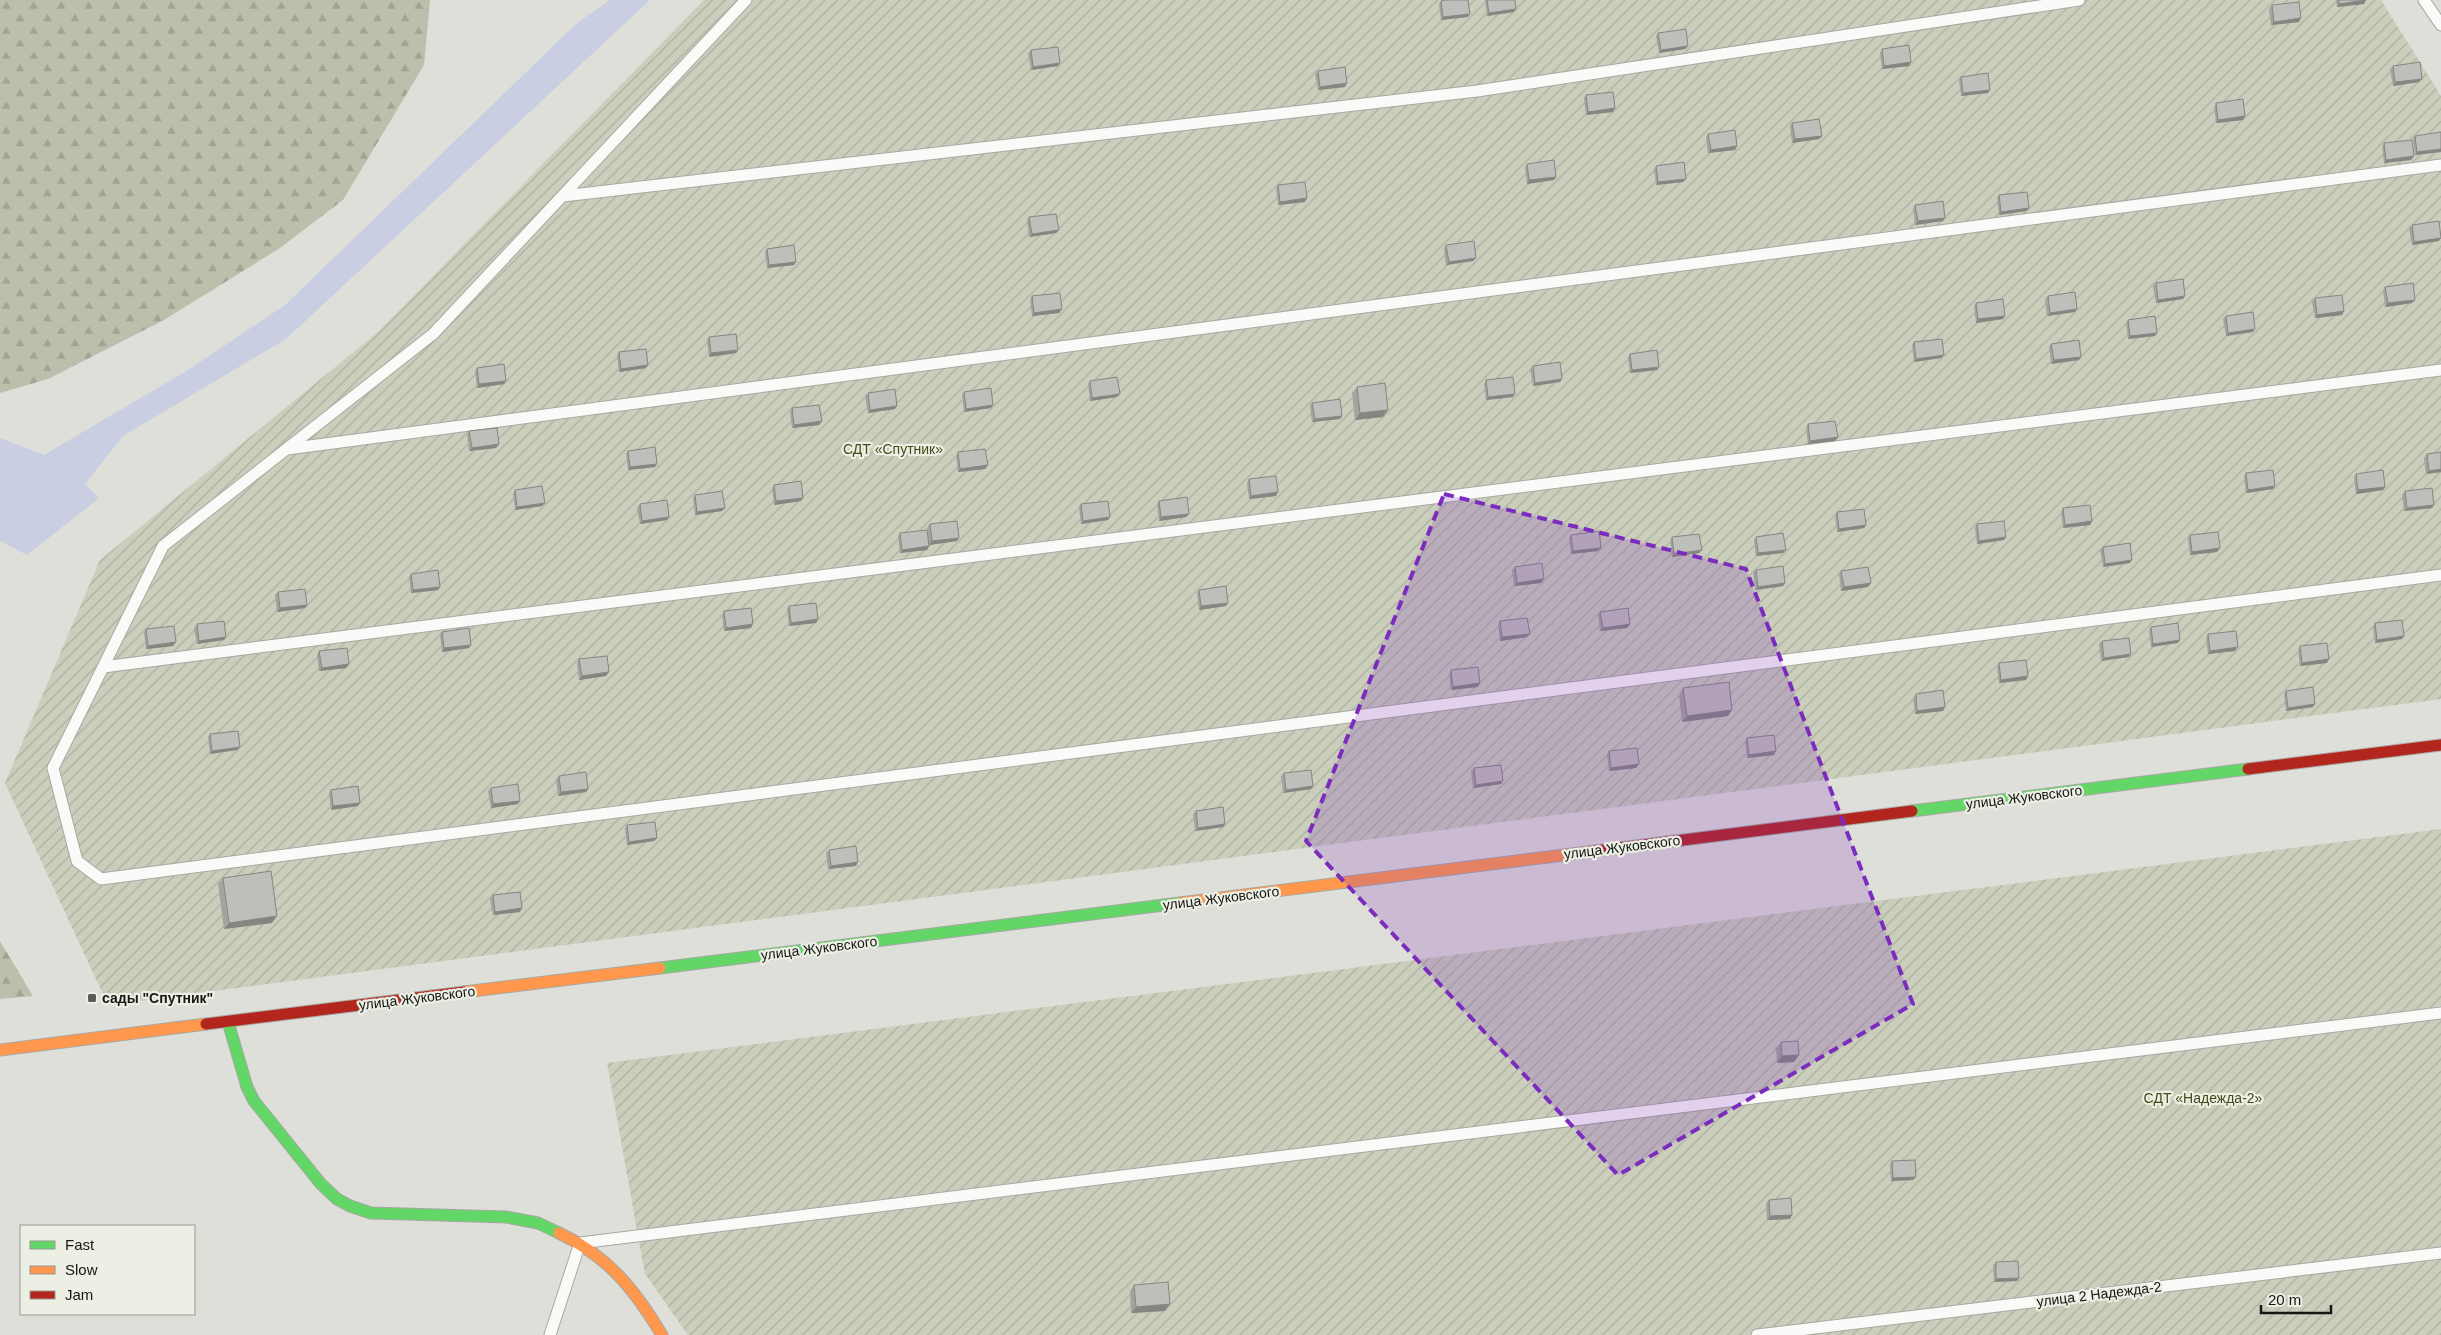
<svg xmlns="http://www.w3.org/2000/svg" width="2441" height="1335" viewBox="0 0 2441 1335" font-family="Helvetica,sans-serif">
<defs>
<pattern id="forest-firs" width="22" height="20" patternUnits="userSpaceOnUse" patternTransform="scale(1.25)"><rect width="22" height="20" fill="#bbc0ac"/><path d="M5 1l3.5 6h-7zM16 11l3.5 6h-7z" fill="#a0a493"/></pattern>
<pattern id="garden-furrows" width="10" height="10" patternUnits="userSpaceOnUse" patternTransform="scale(1.25)"><rect width="10" height="10" fill="#cacebb"/><path d="M-1 1l2-2M0 10L10 0M9 11l2-2" fill="none" stroke="#adb0a0"/></pattern>
</defs>
<rect width="100%" height="100%" fill="#dedfd9"/>
<path fill="url(#forest-firs)" d="M0,0h430l-6,65 -81,135 -63,48 -116,72 -116,59 -48,14z
M0,941l33,55 -33,3z"/>
<path fill="url(#garden-furrows)" d="M704,0h1677l60,96v603l-2333,306 -103,-222 95,-223 278,-228z
M2441,829v506h-1753l-43,-61 -38,-211z"/>
<path fill="#c9cee2" d="M610,0h40l-364,339 -163,97 -38,48 14,14 -72,57 -27,-14v-103l44,17 144,-85 97,-65 292,-282z"/>
<g fill="none" stroke-linecap="round" stroke-linejoin="round">
<defs>
<path id="lane" d="M746,0l-313,334 -270,212 -110,222 24,93 24,18 2340,-304
M2424,0l17,25
M563,196l914,-105 602,-91
M287,449l2154,-284
M103,667l2338,-297
M550,1335l30,-92 1861,-230
M1757,1335l684,-82"/>
<path id="fast" d="M1912,811l336,-42
M660,968l520,-65
M228,1022l19,65 7,14 67,83 16,15 13,7 21,7 135,4 32,6 21,10"/>
<path id="slow" d="M1180,903l408,-51
M464,992l196,-24
M0,1050l206,-26
M559,1233c49,23 76,57 103,102"/>
<path id="jam" d="M2248,769l193,-24
M1588,852l324,-41
M206,1024l258,-32"/>
</defs>
<use href="#lane" stroke="#a7a8a4" stroke-width="13"/>
<use href="#fast" stroke="#a7a8a4" stroke-width="13"/>
<use href="#slow" stroke="#a7a8a4" stroke-width="13"/>
<use href="#jam" stroke="#a7a8a4" stroke-width="13"/>
<use href="#lane" stroke="#fafaf9" stroke-width="11"/>
<use href="#fast" stroke="#63d668" stroke-width="11"/>
<use href="#slow" stroke="#ff974d" stroke-width="11"/>
<use href="#jam" stroke="#b3261e" stroke-width="11"/>
</g>
<path fill="#a3a4a0" d="M1485,0h30l-1,12 -27,4z
M2336,0h30l-2,4 -27,3z
M1441,1l27,16 -27,3 -2,-16z
M2272,5l27,17 -28,3 -2,-16z
M1658,33l30,13 -3,3 -26,4 -3,-17z
M1882,49l27,17 -27,3 -2,-16z
M1031,50l27,16 -27,4 -3,-17z
M2393,66l29,13 -3,3 -26,4 -3,-17z
M1318,71l27,16 -27,3 -3,-16z
M1961,77l27,16 -27,3 -2,-16z
M1586,95l29,13 -2,4 -27,3 -2,-17z
M2216,103l29,13 -2,4 -27,3 -2,-16z
M1792,123l30,13 -3,3 -27,4 -2,-17z
M2441,132v20l-26,3 -2,-16 2,-3z
M1708,134l29,12 -2,4 -27,3 -2,-16z
M2384,143l30,13 -3,4 -27,3 -2,-16z
M1527,164l29,13 -2,3 -27,4 -2,-17z
M1656,166l27,16 -27,3 -2,-16z
M1278,185l27,17 -27,3 -2,-16z
M1999,195l30,13 -3,3 -27,4 -2,-17z
M1915,205l28,16 -28,4 -2,-17z
M1029,217l30,13 -3,3 -27,4 -2,-17z
M2412,225l27,16 -27,4 -3,-17z
M1446,245l27,16 -27,4 -2,-17z
M767,249l29,13 -2,3 -27,3 -2,-16z
M2156,283l27,16 -27,4 -3,-17z
M2385,287l30,13 -3,3 -27,4 -2,-17z
M1032,296l30,13 -3,4 -27,3 -2,-17z
M2048,296l27,16 -28,4 -2,-17z
M2315,298l29,13 -2,4 -27,3 -3,-16z
M1976,303l29,13 -2,3 -27,4 -2,-17z
M2226,316l27,16 -27,4 -3,-17z
M2128,320l27,16 -27,3 -2,-16z
M709,337l27,16 -27,4 -2,-17z
M1914,342l30,13 -3,3 -27,4 -2,-17z
M2051,344l28,16 -28,4 -2,-17z
M619,352l27,16 -27,4 -2,-17z
M1630,354l27,16 -27,3 -2,-16z
M1533,366l29,13 -2,3 -27,4 -3,-17z
M477,368l29,13 -2,3 -27,4 -2,-17z
M1486,380l27,17 -27,3 -2,-16z
M1090,381l27,16 -27,4 -2,-17z
M1357,387l26,30 -28,3 -3,-27z
M964,392l29,13 -2,3 -27,4 -2,-17z
M868,393l27,16 -27,4 -3,-17z
M1312,403l30,13 -2,3 -28,3 -2,-16z
M792,408l30,13 -3,4 -27,3 -2,-16z
M1808,424l27,17 -27,3 -2,-16z
M469,431l30,13 -3,4 -27,3 -2,-17z
M628,451l27,16 -27,3 -2,-16z
M958,452l30,13 -3,4 -27,3 -2,-16z
M2427,454l14,18 -15,2 -2,-16z
M2246,473l29,13 -2,3 -27,4 -2,-17z
M2356,474l29,13 -2,3 -27,4 -2,-17z
M1249,479l27,17 -27,3 -2,-16z
M774,485l29,13 -2,3 -27,4 -2,-17z
M515,490l27,16 -27,4 -2,-16z
M2405,491l29,14 -2,3 -28,3 -2,-16z
M695,495l30,13 -3,3 -27,4 -2,-17z
M1159,501l30,13 -3,3 -27,4 -2,-17z
M640,504l29,13 -2,3 -27,4 -3,-16z
M1081,504l29,13 -2,3 -27,4 -2,-17z
M2063,508l29,13 -2,4 -27,3 -2,-16z
M1837,512l29,13 -2,3 -27,4 -2,-17z
M930,524l27,17 -28,4 -2,-17z
M1977,524l29,13 -2,3 -27,4 -2,-16z
M900,533l29,13 -2,4 -27,3 -2,-16z
M1571,535l27,16 -27,3 -2,-16z
M2190,535l27,17 -27,3 -2,-16z
M1672,537l30,13 -3,3 -27,4 -2,-17z
M1756,537l27,16 -27,3 -2,-16z
M2103,547l27,16 -27,4 -3,-17z
M1515,567l26,16 -27,3 -2,-16z
M1756,570l29,13 -2,3 -28,4 -2,-17z
M1841,571l30,12 -3,4 -27,4 -2,-17z
M411,574l29,13 -2,3 -27,3 -2,-16z
M1199,590l27,16 -27,4 -2,-17z
M278,592l29,13 -2,3 -28,4 -2,-17z
M789,606l29,13 -2,4 -27,3 -2,-17z
M724,611l27,17 -27,3 -2,-16z
M1600,612l30,12 -3,4 -27,3 -2,-16z
M1500,621l27,16 -27,4 -2,-17z
M2375,623l27,16 -27,4 -2,-16z
M197,624l29,13 -2,3 -27,4 -3,-16z
M2151,627l27,16 -27,4 -2,-17z
M146,629l27,17 -27,3 -2,-16z
M442,632l27,16 -27,4 -2,-17z
M2208,634l27,17 -27,3 -2,-16z
M2102,641l27,16 -28,4 -2,-17z
M2300,646l27,17 -27,3 -2,-16z
M319,651l30,13 -3,4 -27,3 -2,-16z
M579,659l27,17 -27,4 -2,-17z
M1999,663l27,17 -27,3 -2,-16z
M1451,670l29,13 -2,4 -27,3 -2,-16z
M1683,688l45,28 -46,6 -3,-27z
M2286,691l27,16 -27,4 -2,-17z
M1916,694l27,17 -28,3 -2,-16z
M210,734l30,13 -3,3 -27,4 -2,-17z
M1747,738l27,17 -27,3 -2,-16z
M1609,751l30,13 -3,4 -27,3 -2,-16z
M1474,768l27,16 -28,4 -2,-17z
M1284,773l27,16 -28,4 -2,-17z
M559,776l29,13 -2,3 -28,4 -2,-17z
M491,788l27,16 -27,4 -3,-17z
M331,790l27,16 -27,4 -2,-17z
M1196,811l29,13 -2,3 -28,4 -2,-17z
M627,825l30,13 -3,3 -27,4 -2,-17z
M829,850l27,16 -28,3 -2,-16z
M223,878l49,45 -48,6 -6,-45z
M493,895l27,17 -27,3 -3,-16z
M1781,1042l18,13 -5,7 -17,1 -1,-15z
M1892,1161l21,19 -22,1 -1,-16z
M1769,1200l23,15 -2,4 -23,1 -1,-17z
M1996,1262l21,19 -23,1 -1,-17z
M1134,1285l31,26 -34,2 -1,-22z"/>
<path fill="#858682" d="M2366,0l-2,4 -27,3 2,-3z
M1516,9l-2,3 -27,4 2,-3z
M1470,14l-2,3 -27,3 2,-3z
M2301,18l-2,4 -28,3 3,-3z
M1688,46l-3,3 -26,4 2,-3z
M1911,62l-2,4 -27,3 2,-3z
M1060,63l-2,3 -27,4 2,-3z
M2422,79l-3,3 -26,4 2,-4z
M1347,83l-2,4 -27,3 2,-3z
M1990,90l-2,3 -27,3 2,-3z
M1615,108l-2,4 -27,3 2,-3z
M2245,116l-2,4 -27,3 2,-3z
M1822,136l-3,3 -27,4 3,-4z
M1737,146l-2,4 -27,3 3,-3z
M2441,149v3l-26,3 2,-3z
M2414,156l-3,4 -27,3 2,-3z
M1556,177l-2,3 -27,4 2,-4z
M1686,179l-3,3 -27,3 2,-3z
M1307,198l-2,4 -27,3 2,-3z
M2029,208l-3,3 -27,4 2,-3z
M1945,218l-2,3 -28,4 3,-4z
M1059,230l-3,3 -27,4 3,-3z
M2441,238l-2,3 -27,4 2,-3z
M1476,258l-3,3 -27,4 3,-3z
M796,262l-2,3 -27,3 2,-3z
M2185,296l-2,3 -27,4 2,-3z
M2415,300l-3,3 -27,4 3,-4z
M1062,309l-3,4 -27,3 2,-3z
M2077,309l-2,3 -28,4 3,-3z
M2344,311l-2,4 -27,3 2,-3z
M2005,316l-2,3 -27,4 2,-4z
M2255,329l-2,3 -27,4 2,-3z
M2157,333l-2,3 -27,3 2,-3z
M738,350l-2,3 -27,4 2,-4z
M1944,355l-3,3 -27,4 2,-3z
M2081,357l-2,3 -28,4 3,-4z
M648,365l-2,3 -27,4 2,-3z
M1659,367l-2,3 -27,3 2,-3z
M1562,379l-2,3 -27,4 2,-3z
M506,381l-2,3 -27,4 2,-4z
M1120,394l-3,3 -27,4 2,-3z
M1515,394l-2,3 -27,3 2,-3z
M993,405l-2,3 -27,4 2,-3z
M897,406l-2,3 -27,4 2,-3z
M1388,410l-5,7 -28,3 5,-7z
M1342,416l-2,3 -28,3 3,-3z
M822,421l-3,4 -27,3 2,-3z
M1838,437l-3,4 -27,3 2,-3z
M499,444l-3,4 -27,3 3,-3z
M657,464l-2,3 -27,3 2,-3z
M988,465l-3,4 -27,3 2,-3z
M2441,469v3l-15,2 3,-3z
M2275,486l-2,3 -27,4 2,-3z
M2385,487l-2,3 -27,4 2,-4z
M1278,492l-2,4 -27,3 2,-3z
M803,498l-2,3 -27,4 2,-4z
M545,503l-3,3 -27,4 2,-3z
M2434,505l-2,3 -28,3 3,-3z
M725,508l-3,3 -27,4 2,-3z
M1189,514l-3,3 -27,4 2,-4z
M669,517l-2,3 -27,4 2,-3z
M1110,517l-2,3 -27,4 2,-3z
M2092,521l-2,4 -27,3 2,-3z
M1866,525l-2,3 -27,4 2,-3z
M2006,537l-2,3 -27,4 2,-3z
M959,538l-2,3 -28,4 3,-4z
M929,546l-2,4 -27,3 2,-3z
M1601,548l-3,3 -27,3 2,-3z
M2220,548l-3,4 -27,3 2,-3z
M1702,550l-3,3 -27,4 2,-3z
M1786,550l-3,3 -27,3 2,-3z
M2132,560l-2,3 -27,4 2,-3z
M1544,579l-3,4 -27,3 3,-3z
M1785,583l-2,3 -28,4 3,-3z
M1871,583l-3,4 -27,4 3,-4z
M440,587l-2,3 -27,3 2,-3z
M1228,603l-2,3 -27,4 2,-4z
M307,605l-2,3 -28,4 3,-4z
M818,619l-2,4 -27,3 2,-3z
M753,624l-2,4 -27,3 2,-3z
M1630,624l-3,4 -27,3 3,-3z
M1530,634l-3,3 -27,4 2,-4z
M2404,636l-2,3 -27,4 2,-3z
M226,637l-2,3 -27,4 2,-3z
M2180,640l-2,3 -27,4 2,-3z
M176,642l-3,4 -27,3 2,-3z
M471,645l-2,3 -27,4 2,-4z
M2238,647l-3,4 -27,3 2,-3z
M2131,654l-2,3 -28,4 3,-3z
M2329,659l-2,4 -27,3 2,-3z
M349,664l-3,4 -27,3 3,-3z
M609,672l-3,4 -27,4 3,-4z
M2028,676l-2,4 -27,3 2,-3z
M1480,683l-2,4 -27,3 2,-3z
M2315,704l-2,3 -27,4 2,-3z
M1945,707l-2,4 -28,3 2,-3z
M1732,710l-4,6 -46,6 5,-6z
M240,747l-3,3 -27,4 2,-3z
M1776,751l-2,4 -27,3 2,-3z
M1639,764l-3,4 -27,3 2,-3z
M1503,781l-2,3 -28,4 3,-3z
M1313,786l-2,3 -28,4 3,-3z
M588,789l-2,3 -28,4 3,-4z
M520,801l-2,3 -27,4 2,-4z
M360,803l-2,3 -27,4 2,-4z
M1225,824l-2,3 -28,4 3,-3z
M657,838l-3,3 -27,4 2,-3z
M858,862l-2,4 -28,3 3,-3z
M522,908l-2,4 -27,3 2,-3z
M277,916l-5,7 -48,6 5,-6z
M1799,1055l-5,7 -17,1 5,-7z
M1916,1177l-3,3 -22,1 2,-3z
M1792,1215l-2,4 -23,1 3,-4z
M2019,1278l-2,3 -23,1 2,-3z
M1170,1304l-5,7 -34,2 5,-6z"/>
<path fill="#bebfba" stroke="#858682" d="M1445,0h23l2,14 -27,3 -2,-16z
M1487,0h28l1,9 -27,4z
M2339,0h27l-27,4z
M2299,2l2,16 -27,4 -2,-17z
M1686,29l2,17 -27,4 -3,-17z
M1909,45l2,17 -27,4 -2,-17z
M1058,47l2,16 -27,4 -2,-17z
M2420,62l2,17 -27,3 -2,-16z
M1345,67l2,16 -27,4 -2,-16z
M1988,73l2,17 -27,3 -2,-16z
M1613,92l2,16 -27,4 -2,-17z
M2243,99l2,17 -27,4 -2,-17z
M1819,119l3,17 -27,3 -3,-16z
M1735,130l2,16 -26,4 -3,-16z
M2441,132v17l-24,3 -2,-16z
M2412,140l2,16 -28,4 -2,-17z
M1554,160l2,17 -27,3 -2,-16z
M1684,162l2,17 -28,3 -2,-16z
M1305,182l2,16 -27,4 -2,-17z
M2027,192l2,16 -28,4 -2,-17z
M1943,201l2,17 -27,3 -3,-16z
M1056,214l3,16 -27,4 -3,-17z
M2439,221l2,17 -27,4 -2,-17z
M1474,241l2,17 -27,4 -3,-17z
M794,245l2,17 -27,3 -2,-16z
M2183,279l2,17 -27,4 -2,-17z
M2413,283l2,17 -27,3 -3,-16z
M2075,292l2,17 -27,4 -2,-17z
M1060,293l2,16 -28,4 -2,-17z
M2342,295l2,16 -27,4 -2,-17z
M2003,299l2,17 -27,3 -2,-16z
M2253,312l2,17 -27,4 -2,-17z
M2155,316l2,17 -27,3 -2,-16z
M736,334l2,16 -27,3 -2,-16z
M1942,339l2,16 -28,4 -2,-17z
M2079,340l2,17 -27,3 -3,-16z
M646,349l2,16 -27,4 -2,-17z
M1657,350l2,17 -27,3 -2,-16z
M1560,362l2,17 -27,4 -2,-17z
M504,364l2,17 -27,3 -2,-16z
M1117,377l3,17 -28,4 -2,-17z
M1513,377l2,17 -27,3 -2,-17z
M1385,383l3,27 -28,3 -3,-26z
M991,388l2,17 -27,4 -2,-17z
M895,389l2,17 -27,4 -2,-17z
M1340,399l2,17 -27,3 -3,-16z
M819,405l3,16 -28,4 -2,-17z
M1835,421l3,16 -28,4 -2,-17z
M497,428l2,16 -27,4 -3,-17z
M655,447l2,17 -27,3 -2,-16z
M985,449l3,16 -28,4 -2,-17z
M2441,452v17l-12,2 -2,-17z
M2273,470l2,16 -27,4 -2,-17z
M2383,470l2,17 -27,3 -2,-16z
M1276,476l2,16 -27,4 -2,-17z
M801,481l2,17 -27,3 -2,-16z
M542,486l3,17 -28,4 -2,-17z
M2432,488l2,17 -27,3 -2,-17z
M722,491l3,17 -28,4 -2,-17z
M1187,497l2,17 -28,3 -2,-16z
M667,500l2,17 -27,4 -2,-17z
M1108,501l2,16 -27,4 -2,-17z
M2090,505l2,16 -27,4 -2,-17z
M1864,509l2,16 -27,4 -2,-17z
M957,521l2,17 -27,3 -2,-17z
M2004,521l2,16 -27,4 -2,-17z
M927,530l2,16 -27,4 -2,-17z
M1599,531l2,17 -28,3 -2,-16z
M2218,532l2,16 -28,4 -2,-17z
M1783,533l3,17 -28,3 -2,-16z
M1699,534l3,16 -28,4 -2,-17z
M2130,543l2,17 -27,4 -2,-17z
M1542,563l2,16 -27,4 -2,-16z
M1783,566l2,17 -27,4 -2,-17z
M1868,567l3,16 -27,4 -3,-16z
M438,570l2,17 -27,3 -2,-16z
M1226,586l2,17 -27,3 -2,-16z
M305,589l2,16 -27,3 -2,-16z
M816,603l2,16 -27,4 -2,-17z
M751,608l2,16 -27,4 -2,-17z
M1628,608l2,16 -27,4 -3,-16z
M1527,618l3,16 -28,3 -2,-16z
M2402,620l2,16 -27,4 -2,-17z
M224,621l2,16 -27,4 -2,-17z
M2178,623l2,17 -27,4 -2,-17z
M174,626l2,16 -28,4 -2,-17z
M469,628l2,17 -27,3 -2,-16z
M2236,631l2,16 -28,4 -2,-17z
M2129,638l2,16 -27,4 -2,-17z
M2327,643l2,16 -27,4 -2,-17z
M347,648l2,16 -27,4 -3,-17z
M607,656l2,16 -27,4 -3,-17z
M2026,660l2,16 -27,4 -2,-17z
M1478,667l2,16 -27,4 -2,-17z
M1729,682l3,28 -45,6 -4,-28z
M2313,687l2,17 -27,4 -2,-17z
M1943,690l2,17 -28,4 -1,-17z
M238,731l2,16 -28,4 -2,-17z
M1774,735l2,16 -27,4 -2,-17z
M1637,748l2,16 -28,4 -2,-17z
M1501,765l2,16 -27,4 -2,-17z
M1311,770l2,16 -27,4 -2,-17z
M586,772l2,17 -27,3 -2,-16z
M518,784l2,17 -27,3 -2,-16z
M358,786l2,17 -27,3 -2,-16z
M1223,807l2,17 -27,4 -2,-17z
M655,822l2,16 -28,4 -2,-17z
M856,846l2,16 -27,4 -2,-16z
M271,871l6,45 -48,7 -6,-45z
M520,892l2,16 -27,4 -2,-17z
M1798,1041l1,14 -17,1 -1,-14z
M1915,1160l1,17 -23,1 -1,-17z
M1791,1198l1,17 -22,1 -1,-16z
M2018,1261l1,17 -23,1v-17z
M1168,1282l2,22 -34,3 -2,-22z"/>
<path fill="#7b2cbf" fill-opacity="0.2" stroke="#7b2cbf" stroke-width="4" stroke-dasharray="10 6" stroke-linejoin="round" d="M1444,494l302,75 167,435 -295,171 -312,-334z"/>
<rect fill="#5c5d58" stroke="#ecefe3" stroke-width="2" x="87" y="993" width="10" height="10" rx="2.5"/>
<g text-anchor="middle" stroke-width="4.5" stroke-linejoin="round" paint-order="stroke">
<g font-size="14" fill="#434c19" stroke="#ecefe3">
<text x="893" y="454">СДТ «Спутник»</text>
<text x="2203" y="1103">СДТ «Надежда-2»</text>
</g>
<g font-size="14" fill="#161713" stroke="#ecefe3">
<text transform="translate(2024 797) rotate(-7)" y="5">улица Жуковского</text>
<text transform="translate(1622 847) rotate(-7)" y="5">улица Жуковского</text>
<text transform="translate(1221 898) rotate(-7)" y="5">улица Жуковского</text>
<text transform="translate(819 948) rotate(-7)" y="5">улица Жуковского</text>
<text transform="translate(417 998) rotate(-7)" y="5">улица Жуковского</text>
<text transform="translate(2099 1294) rotate(-7)" y="5">улица 2 Надежда-2</text>
</g>
<g font-size="14" font-weight="bold" fill="#161713" stroke="#ecefe3" text-anchor="start">
<text x="102" y="1003">сады "Спутник"</text>
</g>
</g>
<rect x="20" y="1225" width="175" height="90" fill="#ecefe3" stroke="#969990"/>
<rect x="30" y="1241" width="25" height="8" fill="#63d668" stroke="#969990"/>
<text x="65" y="1250" font-size="15" fill="#161713">Fast</text>
<rect x="30" y="1266" width="25" height="8" fill="#ff974d" stroke="#969990"/>
<text x="65" y="1275" font-size="15" fill="#161713">Slow</text>
<rect x="30" y="1291" width="25" height="8" fill="#b3261e" stroke="#969990"/>
<text x="65" y="1300" font-size="15" fill="#161713">Jam</text>
<path d="M2261 1305v8h70v-8" fill="none" stroke="#161713" stroke-width="2.5"/>
<text x="2268" y="1305" font-size="15" fill="#161713" stroke="#ecefe3" stroke-width="4" paint-order="stroke">20 m</text>
</svg>
